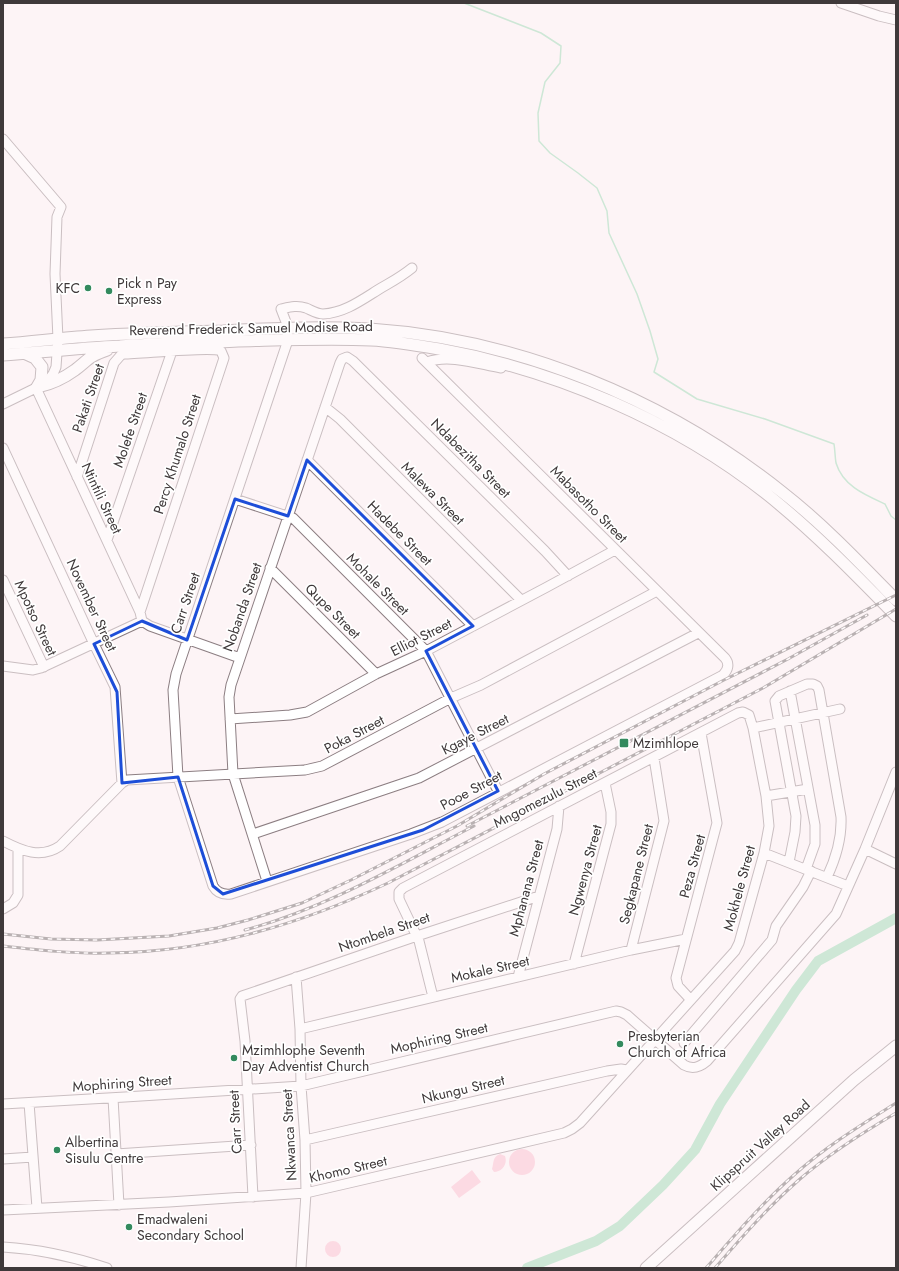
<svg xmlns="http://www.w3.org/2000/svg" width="899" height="1271" viewBox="0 0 899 1271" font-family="Jost,sans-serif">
<rect width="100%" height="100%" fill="#fdf4f6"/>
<path fill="#fbbbcc" d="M509 1162a13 13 0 1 1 26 0a13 13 0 1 1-26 0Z
M500,1154l5,2c3,8 -3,16 -11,16l-2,-3c2,-6 0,-12 8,-15z
M472,1170l9,12 -22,16 -8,-11z
M325 1249a8 8 0 1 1 16 0a8 8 0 1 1-16 0Z"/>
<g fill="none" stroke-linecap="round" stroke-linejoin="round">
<path stroke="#94d7b0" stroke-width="1.5" d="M464,3l77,30 20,13 -1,17 -15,19 -7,31 1,28 11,12 28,20 19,15 10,23 2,22 28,61 13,37 8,28 -4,13 43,27 68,20 69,25c1,6 1,13 2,19 7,23 29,32 49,41l6,12 5,4"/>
<path stroke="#94d7b0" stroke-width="10" d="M527,1268l69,-27 24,-15 43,-41 32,-35 25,-46 76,-114 22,-29 78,-43"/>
<defs>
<path id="minor" d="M841,3l38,13 17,4
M3,139l58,68 -4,10 -2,57 3,65 -2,28 -3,7 -7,9 -43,21
M412,268c-11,9 -19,13 -31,20 -18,11 -36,25 -58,26 -6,0 -12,-4 -17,-6 -9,-3 -16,-1 -25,1l5,13 2,18 -112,334 -3,16 5,87 35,109c4,7 10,9 18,8l180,-60 31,-12 281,-147c5,-5 7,-11 2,-17l-303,-300
M427,362c23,-8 51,2 74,6
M36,388l104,224 2,9
M325,407l15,12 181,181
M3,448l91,196 21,43 7,96
M307,460l166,166
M77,477l37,-114 7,-8 3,-1c17,0 87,-8 97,-3l3,7 -84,254
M235,499l58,19 133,133 72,140
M107,540l65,-189
M270,568l106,106
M3,580l41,87
M142,621l8,5 90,32
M3,666l30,4 8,-2 101,-47
M790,691l25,134v19l-9,25
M230,719l60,-4 17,-3 69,-38 50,-23 121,-64 68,-37
M753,728l87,-19
M766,796l42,-7
M253,834l166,-56 279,-145
M3,841c19,10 38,18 57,5l62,-63 5,-3 178,-10 17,-4 129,-68 30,-13 176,-94
M865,849l31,15
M764,853l84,33
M789,862l6,-30 1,-16 -21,-115 4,-5 28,-12h6l4,2 2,4 22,127c1,22 -5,41 -14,60
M267,881l-34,-107 -4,-77 2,-12 109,-322 2,-4 5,-2 6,4 192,190 23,25
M3,909l10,-6 5,-8v-46
M631,950l33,-129 -10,-63
M574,964l37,-140v-12l-6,-29
M296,977l4,52 1,57 4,54 1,53 -5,75
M518,977l39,-148 2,-23
M691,1000l-13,-14 -2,-8 41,-155 -16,-90
M300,1029l331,-79 55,-11
M684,1043l88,-103 4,-14 27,-39 8,-16
M113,1098l6,107
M29,1103l8,105
M3,1104l122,-7 176,-11 315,-75 5,1 6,3 57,50c9,5 16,2 23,-4l129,-147 29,-65 31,-77
M305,1140l302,-69 14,-2 6,1
M116,1154l135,-9
M3,1159l30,-2
M253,1197l-8,-156 -5,-42 2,-3 175,-60 122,-40
M3,1210l166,-8 137,-9 258,-60 8,-4 8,-6 155,-172 4,-8 25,-90 5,-27 -3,-30 -13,-68 -4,-13 -6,-3 -5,1 -335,175 -4,4v7l20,42 14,56
M3,1247c35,2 71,10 104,21"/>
<path id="major" d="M3,344c29,-2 58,-6 88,-8 44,-3 88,-4 132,-5 49,-3 98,-5 147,-2 149,10 295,70 412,163 41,32 77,70 114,108
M24,353l11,5 7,9 -1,13 -4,7
M3,355c39,-3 78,-7 117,-9 40,-3 79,-3 118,-5 44,-1 89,-3 133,-1 22,1 45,5 68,9 116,21 236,72 329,146 46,37 87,79 128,121
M38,387c13,-3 26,-9 37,-17 13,-10 14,-14 32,-20
M646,1268l208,-188 42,-34"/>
</defs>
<use href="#minor" stroke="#8c7e82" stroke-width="11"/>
<use href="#major" stroke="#8c7e82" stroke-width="13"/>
<use href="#minor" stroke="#fff" stroke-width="9"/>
<use href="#major" stroke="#fff" stroke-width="11"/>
<defs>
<path id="rail" d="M467,826l321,-167 79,-44
M245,930c82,-22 155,-66 229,-104
M3,934l48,5 46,1 72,-4 48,-8 31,-8 54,-17 49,-23 106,-54 87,-52 180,-94 172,-85
M3,946c35,4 70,8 106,7 99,-1 190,-28 279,-70l375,-195 133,-79
M706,1268c28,-32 56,-65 88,-93 31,-28 67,-50 102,-72
M715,1268c27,-31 54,-62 85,-89 29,-25 62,-46 96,-66"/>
</defs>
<use href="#rail" stroke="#666061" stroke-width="3"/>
<use href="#rail" stroke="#fff" stroke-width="1.5" stroke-dasharray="4.5" stroke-linecap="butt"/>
</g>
<path d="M0 0H899V1271H0ZM307,460l166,166 -47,25 72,140 -75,39 -200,64 -10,-8 -35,-109 -56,6 -5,-91 -23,-48 48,-23 45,19 48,-141 53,17z" fill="#fdf4f6" fill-opacity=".55" fill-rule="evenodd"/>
<path fill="none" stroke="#1d4ed8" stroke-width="3" stroke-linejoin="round" d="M307,460l166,166 -47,25 72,140 -75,39 -200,64 -10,-8 -35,-109 -56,6 -5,-91 -23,-48 48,-23 45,19 48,-141 53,17z"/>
<g fill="#338a5e" stroke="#fff" stroke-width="1.5">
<circle cx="88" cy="288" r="4"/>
<circle cx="109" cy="291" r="4"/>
<rect x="619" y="738" width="10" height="10" rx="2"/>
<circle cx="620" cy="1044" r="4"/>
<circle cx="234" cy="1058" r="4"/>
<circle cx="57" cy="1150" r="4"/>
<circle cx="129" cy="1227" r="4"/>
</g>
<g text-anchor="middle" stroke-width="3.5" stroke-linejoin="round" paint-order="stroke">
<g font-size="14" fill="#3f393a" stroke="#fff" text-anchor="start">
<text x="117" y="288">Pick n Pay<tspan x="117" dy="16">Express</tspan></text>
<text x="80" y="293" text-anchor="end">KFC</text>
<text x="633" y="748">Mzimhlope</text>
<text x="628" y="1041">Presbyterian<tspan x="628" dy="16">Church of Africa</tspan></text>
<text x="242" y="1055">Mzimhlophe Seventh<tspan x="242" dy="16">Day Adventist Church</tspan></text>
<text x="65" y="1147">Albertina<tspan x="65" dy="16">Sisulu Centre</tspan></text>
<text x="137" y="1224">Emadwaleni<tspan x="137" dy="16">Secondary School</tspan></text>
</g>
<g font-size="14" fill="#3f393a" stroke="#fff">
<text transform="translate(251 328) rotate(-1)" y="5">Reverend Frederick Samuel Modise Road</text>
<text transform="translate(88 398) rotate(-71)" y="5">Pakati Street</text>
<text transform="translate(130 430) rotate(-71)" y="5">Molefe Street</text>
<text transform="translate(177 454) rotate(-72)" y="5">Percy Khumalo Street</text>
<text transform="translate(471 458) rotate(45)" y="5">Ndabezitha Street</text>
<text transform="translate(433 493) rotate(45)" y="5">Malewa Street</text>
<text transform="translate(102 498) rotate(65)" y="5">Ntintili Street</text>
<text transform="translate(589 504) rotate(45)" y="5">Mabasotho Street</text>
<text transform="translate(400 533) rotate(45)" y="5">Hadebe Street</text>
<text transform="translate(378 584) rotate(45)" y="5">Mohale Street</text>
<text transform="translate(185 603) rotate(-71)" y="5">Carr Street</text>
<text transform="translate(92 605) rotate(65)" y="5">November Street</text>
<text transform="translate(242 607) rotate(-71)" y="5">Nobanda Street</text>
<text transform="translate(333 611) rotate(45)" y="5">Qupe Street</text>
<text transform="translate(36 618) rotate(65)" y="5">Mpotso Street</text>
<text transform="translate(421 637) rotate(-27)" y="5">Elliot Street</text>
<text transform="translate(354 734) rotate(-28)" y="5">Poka Street</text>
<text transform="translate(475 734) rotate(-27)" y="5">Kgaye Street</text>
<text transform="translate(471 790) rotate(-28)" y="5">Pooe Street</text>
<text transform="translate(545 798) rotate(-27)" y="5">Mngomezulu Street</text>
<text transform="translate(692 866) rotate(-75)" y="5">Peza Street</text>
<text transform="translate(585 870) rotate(-75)" y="5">Ngwenya Street</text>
<text transform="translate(636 874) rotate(-76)" y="5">Segkapane Street</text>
<text transform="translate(526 888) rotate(-75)" y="5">Mphanana Street</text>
<text transform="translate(739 888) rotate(-75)" y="5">Mokhele Street</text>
<text transform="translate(384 932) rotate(-19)" y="5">Ntombela Street</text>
<text transform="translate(490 969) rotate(-13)" y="5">Mokale Street</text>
<text transform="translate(439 1038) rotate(-13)" y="5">Mophiring Street</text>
<text transform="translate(122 1083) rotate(-4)" y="5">Mophiring Street</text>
<text transform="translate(463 1089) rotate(-13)" y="5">Nkungu Street</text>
<text transform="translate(235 1122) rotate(-93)" y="5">Carr Street</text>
<text transform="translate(289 1135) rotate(-93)" y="5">Nkwanca Street</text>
<text transform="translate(760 1145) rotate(-42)" y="5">Klipspruit Valley Road</text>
<text transform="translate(348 1169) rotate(-13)" y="5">Khomo Street</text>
</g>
</g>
<rect width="899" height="1271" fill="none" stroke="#3f393a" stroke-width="8"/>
</svg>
